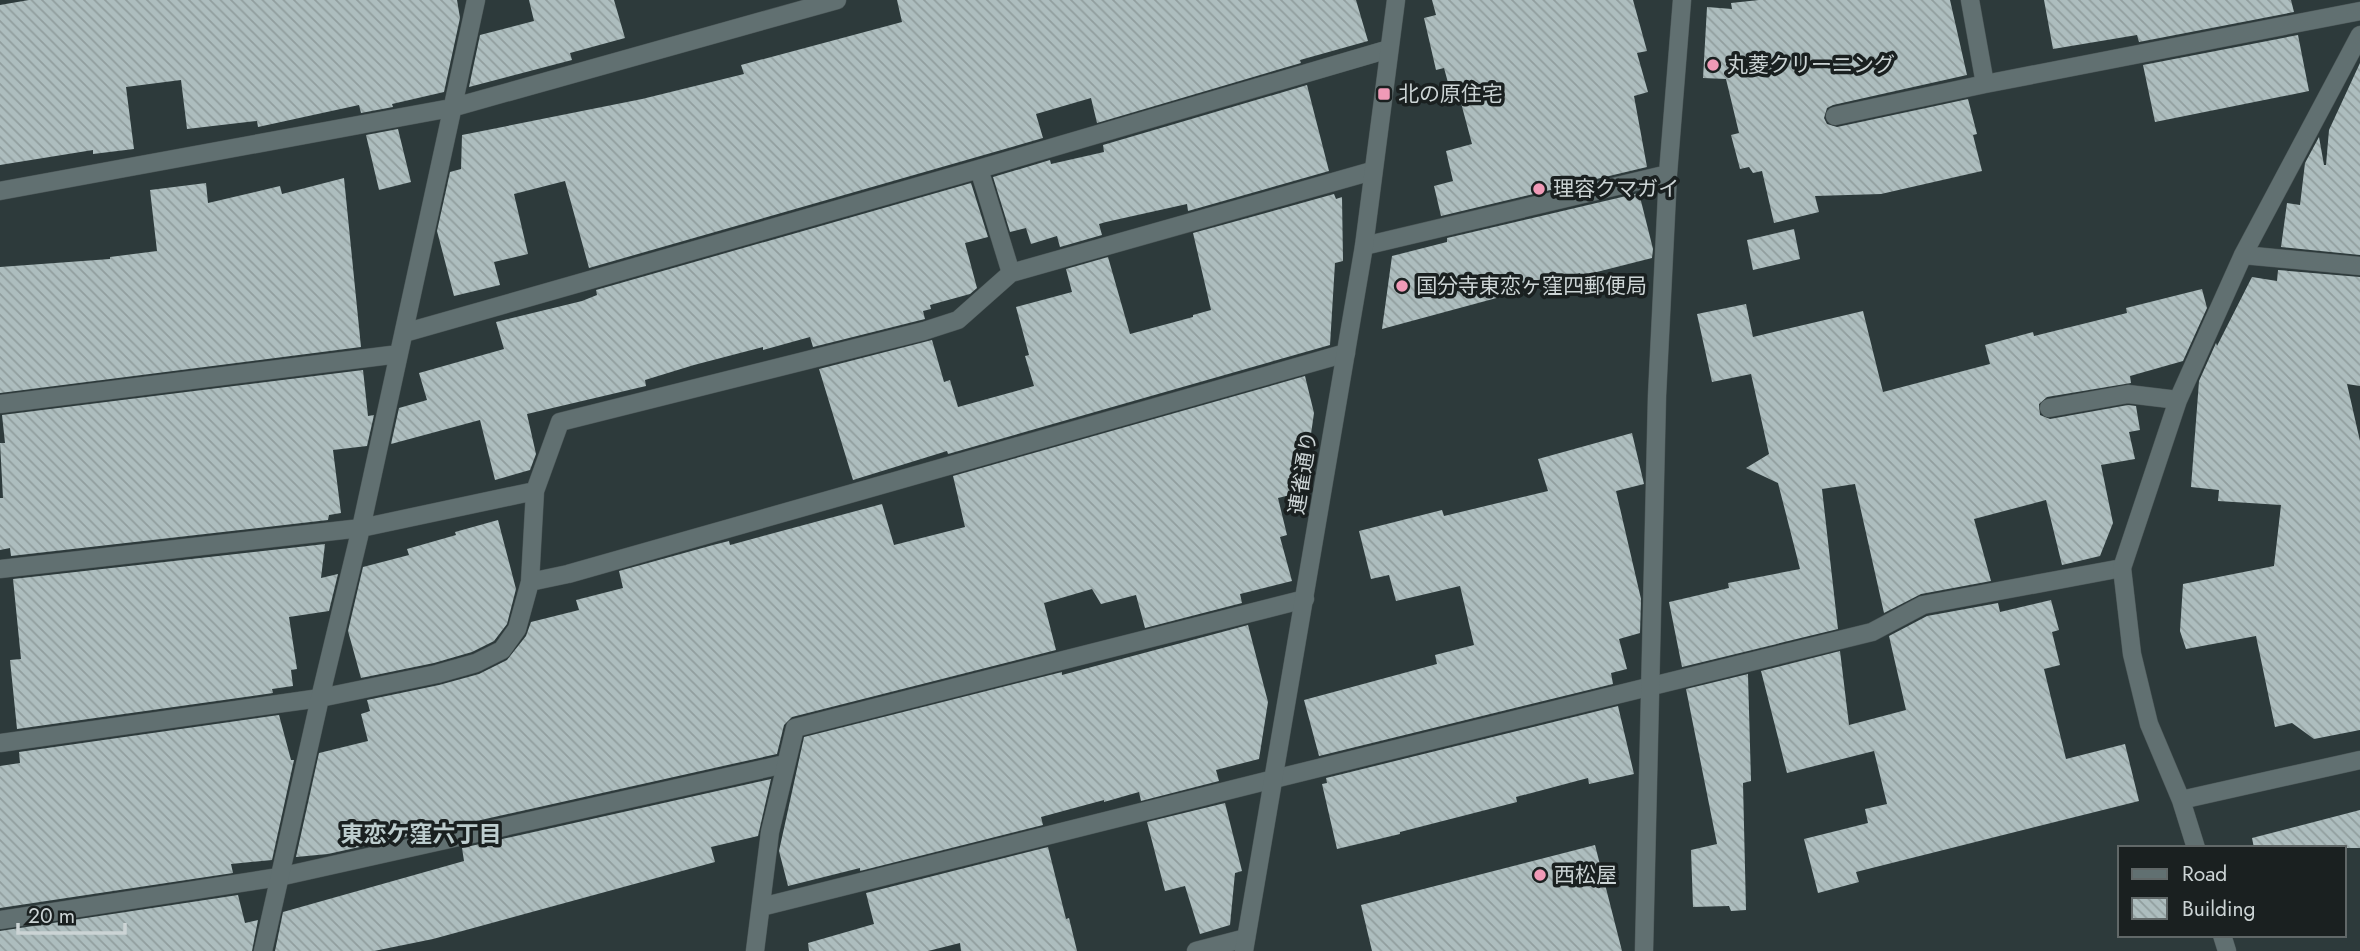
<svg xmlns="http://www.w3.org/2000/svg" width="2360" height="951" viewBox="0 0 2360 951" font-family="Jost,'Noto Sans JP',sans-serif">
<defs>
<pattern id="building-back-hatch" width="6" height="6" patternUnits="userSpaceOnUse" patternTransform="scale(1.75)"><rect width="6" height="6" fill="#adbdbe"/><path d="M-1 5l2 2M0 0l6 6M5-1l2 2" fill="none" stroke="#919e9e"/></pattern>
</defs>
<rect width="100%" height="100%" fill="#2d3a3b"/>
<path fill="url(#building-back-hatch)" d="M29,0h428l3,18 -16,74 -52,12 1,3 -32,6 -2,-8 -101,22 -1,-6 -70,8 -6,-49 -55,7 8,62 -41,5v-4l-93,15v-160z
M529,0h85l11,38 -55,15 2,7 -103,27 11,-52 54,-14z
M897,0h459l12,41 -68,19 1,3 -204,60 -6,-25 -55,16 7,24 -454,130 -24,-87 -51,13 14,60 -34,8 6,23 -46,11 -17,-65 13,-59 11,-3 1,-34 180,-36 102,-25 -3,-9 161,-43z
M1432,0h201l14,51 -10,2 11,39 -14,4 13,71 -206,49 -7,-30 19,-5 -7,-30 26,-7 -15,-56 -7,2 -6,-22 -8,2 -12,-52 12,-3z
M1759,0h191l17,75 -134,30 -6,3 -3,10 3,6 10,3 131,-28 9,35 -4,1 9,36 -101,23 -66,2 4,16 -45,11 -12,-52 -9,2 -4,-6 -9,2 -9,-34 8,-2 -13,-54 -23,-1 4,-71 25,2 -1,-6z
M2044,0h247l3,12 -155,30 -2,-7 -84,14z
M2298,35l11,56 -154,31 -12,-57z
M2360,63v192l-79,-8 6,-44 13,2 5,-42 14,-26 5,28h2l3,-35z
M1307,85l22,86 -141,40 -1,-7 -81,18 -7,2 3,11 -42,12 -3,-11 -26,8 -5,-16 -16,4 -17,-55 57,-17 1,4 53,-12 -1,-7z
M398,129l13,53 -32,8 -13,-55z
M344,178l17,169 -361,46v-126l110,-8v-2l47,-6 -7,-61 56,-7 2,20 72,-17 2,8z
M971,183l17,54 -23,6 12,45 -7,6 -40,11 1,4 -8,2 2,8 -112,28 -3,-10 -47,13v-3l-69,18 -49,15 1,6 -119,28 9,40 -6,16 -35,10 -15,-60 -89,24 8,-36 28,-8 -8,-27 85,-24 -8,-27 86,-21 15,-6 -1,-5z
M1639,193l14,56 -1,9 -71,18 -1,-3 -76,23 -122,33 10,-73 55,-14v-4z
M1334,194l2,5 6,-2 1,64 -8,2 -5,82 -382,109 -1,-3 -94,29 -34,-111 113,-29 12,42 6,-2 8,27 76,-21 -9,-30 4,-1 -13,-48 56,-15 -6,-23 42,-12 22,77 63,-17v-2l18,-5 -18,-77z
M1794,229l6,30 -47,11 -6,-30z
M2278,270l82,7v109l-13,-2 13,57v289l-46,9 -22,-16 -17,4 -19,-91 -70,13 -6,-18 3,-47 91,-18 7,-61 -63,-4 1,-11 -28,-3 8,-106 17,-38 1,3 35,-69 25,4z
M2202,289l5,19 -24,53 -53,15 1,7 -84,14 -8,7 1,11 10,4 78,-14 8,1 4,24 -11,2 6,27 -34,6 12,58 -13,33 -38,9 -16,-65 -72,19 17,62 -70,13 -37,19 -29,-129 -33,5 16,140 -156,38 -13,-65 60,-14 -1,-5 72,-14 -22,-86 -32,-15 23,-14 -18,-80 -39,8 -15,-68 49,-10 7,33 110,-26 20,81 107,-28 -5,-19 48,-13 1,4 93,-23 -1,-5z
M363,370l5,46 6,-1 -7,31 -34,4 8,63 -12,2 -1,5 -317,36 -1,-8 -10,2v-52h3l-3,-55h5l-3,-28z
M1305,376l9,37 -6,42 5,24 -2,11 -33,8 9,37 -7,2 12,44 -52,13 2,9 -97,25 -9,-33 -35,9 -9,-15 -48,14 12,47 -264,67 -8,8 -7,29 -449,100 -32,3 23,-104 49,-12 -7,-27 9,-3 -3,-11 72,-15 40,-11 28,-14 19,-24 5,-14 48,-12 -3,-10 47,-12 -4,-17 94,-26 16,-4 1,4 152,-41 12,41 71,-18 -12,-51z
M1632,433l12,51 -28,7 25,108 -1,34 -21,6 8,30 -16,4 2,11 -294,72 -15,-56 133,-36 -2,-9 39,-10 -14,-59 -64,15 -7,-26 -18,4 -12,-48 83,-21 2,6 104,-25 -10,-32z
M498,520l18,69 -9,35 -13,17 -22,11 -38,11 -73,15 -13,-47 15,-64 46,-12 -2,-6 49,-14 -1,-3z
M325,544l-4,34 17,-4 -9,37 -40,6 8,52 -6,1 2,16 -21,3 1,4 -256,36 -7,-69 11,-1 -8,-80z
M2051,600l8,30 -7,2 8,33 -16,4 22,90 59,-15 14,57 -283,71 3,10 -41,11 -14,-54 64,-16 -3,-14 22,-5 -13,-53 -87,22 -26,-102 79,-20 9,74 57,-15 -17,-74 38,-20 71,-13 2,9z
M1248,625l20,77 -9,57 -43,11 3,11 -78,20 -2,-9 -35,10v-2l-63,17 2,8 -183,46v-3l-72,18 -9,-35 25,-114 258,-65v3z
M1748,674l3,107 -8,2 3,127 -15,1 -2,-5 -36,1 -2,-57 26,-6 -31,-155z
M1618,706l16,68 -45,10 -1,-6 -72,19 1,5 -117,30v2l-63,15 -15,-65 5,-1 -1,-5z
M279,715l12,45h3l-22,100 -41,4 2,9 -233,35v-142l20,-3 -1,-11z
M771,779l-13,57 -47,11 4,15 -282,77 -59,12h-99l8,-39 181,-51 -2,-13z
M1225,803l17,68 -7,2 -5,52 -30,9 -15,-48 -20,5 -18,-69z
M2360,810v38h-106l-2,-10z
M1595,845l27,106h-250l-11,-46z
M1048,847l18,72 3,-1 8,33h-116l-1,-8 -32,8h-119l-1,-8 66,-19 -8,-31z
M238,895l7,28 13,-3 -6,31h-252v-20z"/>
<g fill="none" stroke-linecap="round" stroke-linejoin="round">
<defs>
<path id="service" d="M0,743l320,-45
M1274,779l598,-147 51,-27 199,-37
M0,920l279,-43 506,-113"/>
<path id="minor" d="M1970,0l15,84
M1835,116l150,-32 375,-73
M979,169l32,104
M0,191l451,-83 386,-108
M1364,246l304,-72
M2243,255l117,11
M404,333l575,-164 410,-120
M0,404l399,-50
M2049,408l79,-14 50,6
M0,569l361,-41 174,-37
M530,582l38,-8 778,-221
M320,698l117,-24 39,-11 26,-13 15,-21 13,-47 5,-91 25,-69 364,-91 34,-11 53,-47 361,-102
M2181,800l179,-40
M2196,848l-15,-48 -32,-76 -17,-70 -10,-86 56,-168 65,-145 117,-220
M761,907l513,-128
M2222,935l5,16
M263,951l57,-253 41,-170 115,-528
M755,951l15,-119 25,-104 510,-129
M1196,951l50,-13
M1644,951l13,-555 11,-222 14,-174"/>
<path id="secondary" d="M1244,951l120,-705 32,-246"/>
</defs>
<use href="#service" stroke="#4c5758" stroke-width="19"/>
<use href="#minor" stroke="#4c5758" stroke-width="19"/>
<use href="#secondary" stroke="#4c5758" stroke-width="19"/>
<use href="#service" stroke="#617071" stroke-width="18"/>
<use href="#minor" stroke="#617071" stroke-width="18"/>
<use href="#secondary" stroke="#617071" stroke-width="18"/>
</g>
<g fill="#f09ab7" stroke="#1a2020" stroke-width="2.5">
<circle cx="1713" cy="65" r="7"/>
<rect x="1377" y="87" width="14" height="14" rx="3.5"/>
<circle cx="1539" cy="189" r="7"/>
<circle cx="1402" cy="286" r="7"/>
<circle cx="1540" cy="875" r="7"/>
</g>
<g text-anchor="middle" stroke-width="7" stroke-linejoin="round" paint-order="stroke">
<g font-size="21" fill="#ccd4d5" stroke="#1a2020" text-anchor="start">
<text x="1727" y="72">丸菱クリーニング</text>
<text x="1398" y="101">北の原住宅</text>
<text x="1553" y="196">理容クマガイ</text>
<text x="1416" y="293">国分寺東恋ヶ窪四郵便局</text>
<text x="1554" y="882">西松屋</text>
</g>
<g font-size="21" fill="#ccd4d5" stroke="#1a2020">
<text transform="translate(1303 473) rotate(-81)" y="7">連雀通り</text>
</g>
<g font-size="23" font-weight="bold" fill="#bdcdce" stroke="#1a2020">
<text x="421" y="842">東恋ケ窪六丁目</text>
</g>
</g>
<rect x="2118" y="846" width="228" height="91" fill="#1a2020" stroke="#616868" stroke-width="2"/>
<rect x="2132" y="869" width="35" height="10" fill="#617071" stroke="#616868" stroke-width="2"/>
<text x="2182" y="881" font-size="21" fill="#ccd4d5">Road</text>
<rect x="2132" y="898" width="35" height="21" fill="url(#building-back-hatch)" stroke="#616868" stroke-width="2"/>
<text x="2182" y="916" font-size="21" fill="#ccd4d5">Building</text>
<path d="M18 923v10h107v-10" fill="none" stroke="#ccd4d5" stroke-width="3.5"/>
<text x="28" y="923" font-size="21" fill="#ccd4d5" stroke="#1a2020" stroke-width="5" paint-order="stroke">20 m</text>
</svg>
